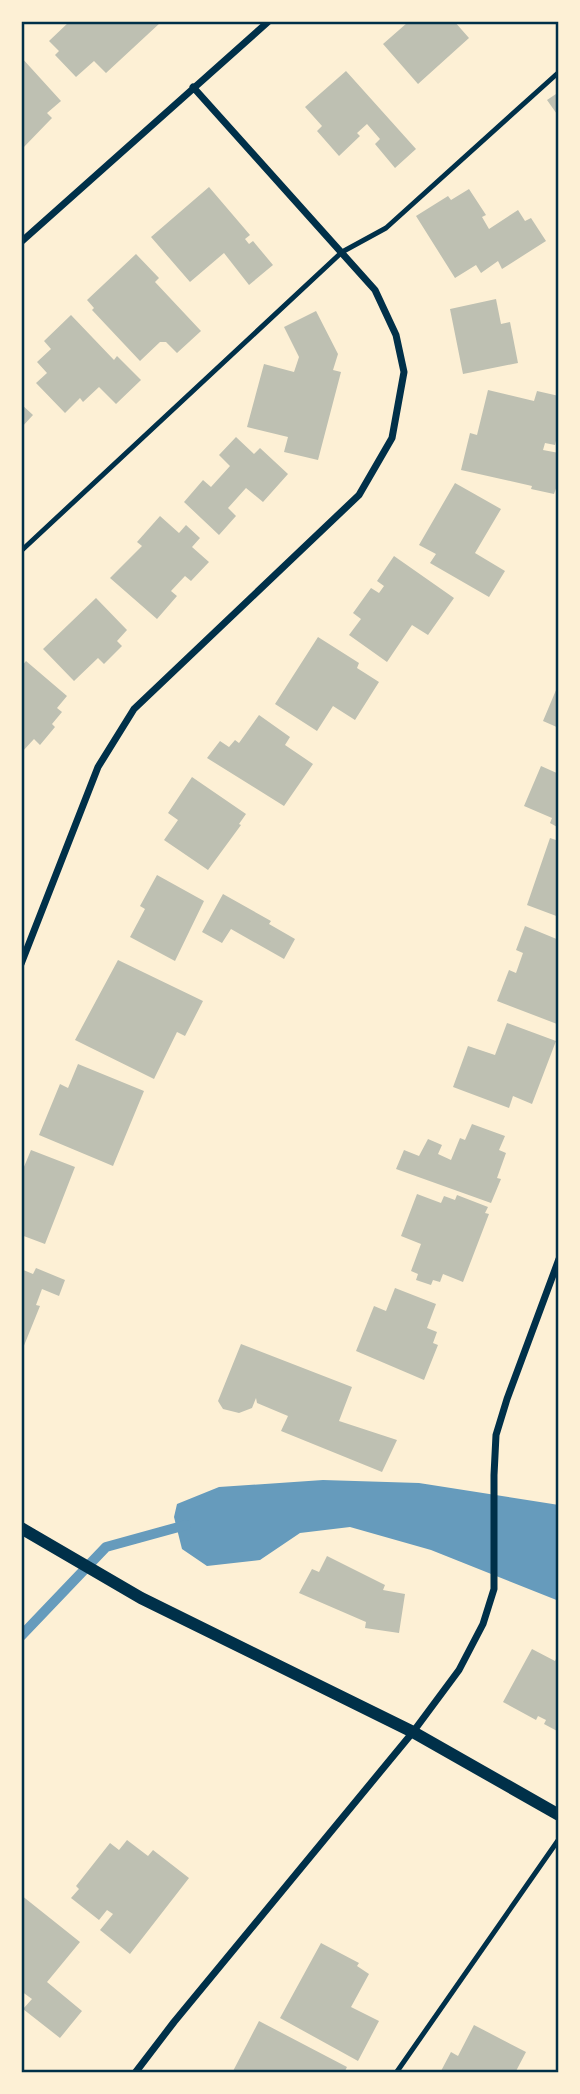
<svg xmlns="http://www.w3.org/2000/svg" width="580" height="2094" viewBox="0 0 580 2094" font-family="'Space Grotesk',sans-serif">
<rect width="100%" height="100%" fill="#fdf0d5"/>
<path fill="#669bbc" d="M323,1480l96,3 140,22v96l-128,-51 -81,-23 -50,6 -40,27 -53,6 -25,-17 -8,-32 3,-13 42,-17z"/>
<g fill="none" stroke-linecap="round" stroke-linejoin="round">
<path stroke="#669bbc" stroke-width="10" d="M21,1636l85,-89 80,-22"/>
</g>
<path fill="#bec0b2" d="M70,21h88l2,2 -54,50 -12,-12 -18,16 -21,-22 4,-4 -10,-10z
M405,21h49l15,17 -51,46 -35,-40 24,-21z
M21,57l40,44 -14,12 5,5 -31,32z
M346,71l70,78 -21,19 -20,-24 5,-5 -13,-15 -10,9 3,3 -21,20 -22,-25 5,-5 -17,-19z
M559,92v25l-12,-17z
M209,187l41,48 -5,4 4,5 4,-3 20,24 -24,20 -25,-32 -34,29 -39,-45z
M469,189l17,26 -4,2 7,12 29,-19 7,11 6,-3 15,23 -44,28 -4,-8 -17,12 -5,-8 -21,13 -39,-62 32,-20 3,4z
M136,254l23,24 -4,4 46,49 -24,22 -11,-11h-6l-20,19 -48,-51 2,-2 -7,-8z
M496,299l5,25 9,-2 8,41 -55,11 -13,-65z
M316,311l22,43 -5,16 8,2 -23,88 -34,-8 4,-15 -41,-10 17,-63 30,8 5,-15 -15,-30z
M71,315l43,45 3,-4 24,24 -25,24 -17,-17 -16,15 -3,-4 -15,15 -29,-30 11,-10 -10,-11 14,-13 -7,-8z
M488,390l46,11 3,-10 22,5v32l-4,17 -10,-2 -2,7 16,3v27l-5,14 -23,-5 1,-3 -71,-16 9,-37 7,2z
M21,404l12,11 -12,13z
M236,437l18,17 6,-6 28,26 -25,28 -17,-14 -18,20 8,8 -17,19 -35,-33 19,-22 8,7 19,-21 -11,-11z
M455,483l46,26 -26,44 30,18 -16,26 -59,-34 6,-9 -17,-9z
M160,516l19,17 7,-8 14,13 -8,9 17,15 -18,19 -6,-5 -14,15 6,5 -20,23 -47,-41 32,-32 -5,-4z
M394,556l60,42 -26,37 -16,-10 -25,37 -38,-27 12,-16 -8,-6 18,-25 8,5 5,-7 -7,-5z
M96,598l31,32 -10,11 5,5 -18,18 -6,-6 -24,23 -31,-32z
M318,637l41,26 -2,5 22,14 -24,38 -22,-14 -16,25 -42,-27z
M26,661l41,35 -10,12 5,4 -10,12 3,3 -15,18 -6,-6 -12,13 -1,-85z
M559,683v45l-16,-7z
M259,715l31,22 -5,8 28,19 -29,42 -77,-48 13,-17 9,6 6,-7 4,3z
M541,766l18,8v54l-9,-5 2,-5 -28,-12z
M192,777l54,37 -7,10 2,1 -33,45 -44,-30 14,-20 -10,-7z
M550,838l9,3v76l-32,-12z
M157,875l47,26 -29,60 -45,-24 15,-28 -5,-3z
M223,894l48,27 -2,3 26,15 -11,20 -53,-30 -9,14 -20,-11z
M525,926l34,14v78l-2,6 -60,-23 12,-31 7,3 7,-20 -7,-3z
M118,960l85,41 -18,35 -8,-4 -23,47 -79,-39z
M507,1023l49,18 -24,63 -19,-8 -4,12 -56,-21 15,-41 27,9z
M78,1064l66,27 -31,75 -74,-31 21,-51 8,4z
M472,1124l33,12 -6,14 7,3 -9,25 4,1 -10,24 -95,-34 8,-19 15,6 9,-17 14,6 -4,9 13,6 9,-22 5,2z
M31,1150l44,17 -30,77 -24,-9v-61z
M417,1194l24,9 3,-7 11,4 2,-5 31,12 -3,6 4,1 -26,68 -20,-8 -3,8 -7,-2 -2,5 -15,-5 2,-6 -7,-3 10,-27 -20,-8z
M36,1268l29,12 -6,16 -17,-7 -6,16 4,1 -19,47v-84l12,5z
M395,1288l41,16 -9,24 10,4 -4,11 5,2 -14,35 -68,-29 18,-45 12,5z
M241,1344l111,43 -13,34 58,19 -15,32 -101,-41 7,-15 -31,-13 -1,-5 -4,10 -13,5 -16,-4 -5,-8z
M327,1556l58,29 -2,5 22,4 -6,39 -34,-5 1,-6 -67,-29 13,-24 7,3z
M532,1649l23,12 4,-8v79l-15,-8 2,-4 -8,-4 -2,4 -33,-18z
M127,1840l21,16 5,-6 36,28 -59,76 -30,-24 13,-16 -6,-4 -8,10 -28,-22 8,-9 -3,-3 34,-43 9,7z
M21,1895l59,47 -33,40 35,29 -22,27 -37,-29 9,-10 -11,-8z
M321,1943l38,20 -2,3 12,8 -18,33 28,14 -21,40 -78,-43z
M259,2021l88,46 -3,6h-112z
M474,2025l52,27 -11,21h-70l-4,-2 10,-19 7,4z"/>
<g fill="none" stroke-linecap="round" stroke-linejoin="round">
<path stroke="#003049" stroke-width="5" d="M21,551l321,-299 44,-24 173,-156
M396,2073l163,-234"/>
<path stroke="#003049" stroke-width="7" d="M21,242l248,-221
M21,964l77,-197 36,-58 225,-214 33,-57 12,-66 -8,-37 -21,-45 -182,-203
M135,2073l39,-51 239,-290 46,-62 24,-46 11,-35v-114l2,-40 11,-36 52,-140"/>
<path stroke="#003049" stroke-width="12" d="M21,1528l120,70 272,134 146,83"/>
</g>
<rect width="580" height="2094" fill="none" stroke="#fdf0d5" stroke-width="46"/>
<rect x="23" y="23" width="534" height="2048" fill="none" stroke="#003049" stroke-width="2.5"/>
</svg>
